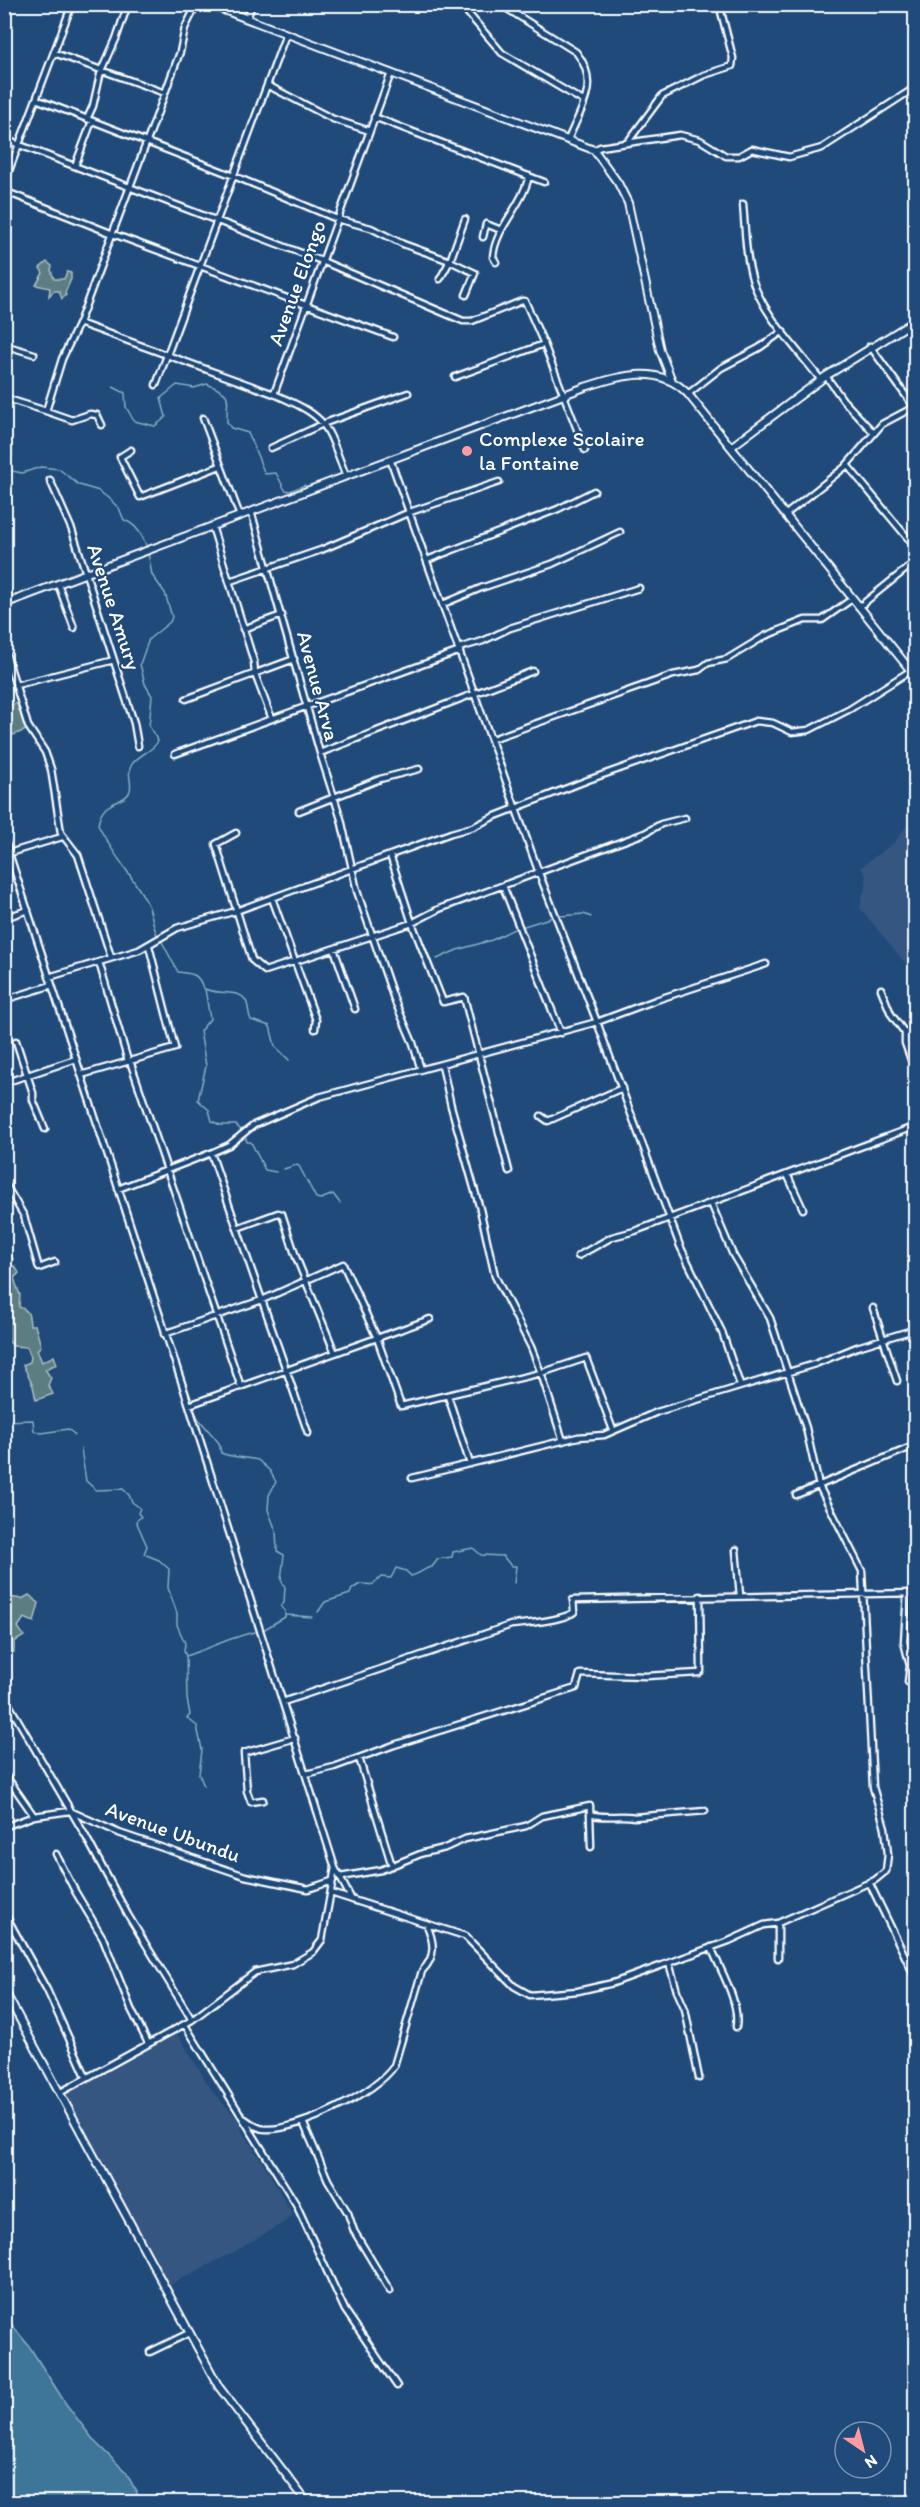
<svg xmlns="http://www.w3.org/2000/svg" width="920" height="2507" viewBox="0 0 920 2507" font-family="Itim,sans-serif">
<rect width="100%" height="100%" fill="#1f4a7a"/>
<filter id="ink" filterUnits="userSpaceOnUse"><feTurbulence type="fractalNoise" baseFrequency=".0167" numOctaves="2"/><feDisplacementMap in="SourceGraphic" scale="12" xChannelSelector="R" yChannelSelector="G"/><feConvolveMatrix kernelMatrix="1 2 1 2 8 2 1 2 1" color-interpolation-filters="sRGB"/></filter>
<g filter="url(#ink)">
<path fill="#365681" d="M915,813v162l-55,-67 2,-12 4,-8v-12l-5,-9 34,-25z
M175,2030l38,62 25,28 5,13 23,35 27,47 -10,8 -49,29 -69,35 -104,-194z"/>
<path fill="#5c7d82" stroke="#aebec0" stroke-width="1.5" d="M47,262l5,4 -1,4 3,9h10l3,-7 4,1v6l-6,14 1,2 -4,4 -3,-8h-5l-5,5 1,-8 -14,-3 7,-12 -3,-5z
M20,702l9,27 -24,9 -1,-31z
M4,1252l7,2 2,5 -4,8 6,-1 4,7 -5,5 6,17 -1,12c10,3 10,8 11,18h5l6,21 -4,4 5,12 12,-6 3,8 -12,5 6,9 -3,7 5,9 -17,6 -3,-14 -10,-21 7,-3 1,-5 -4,-10 -14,-1 -8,-9z
M5,1586l4,11 13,2 7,-4 10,8 -5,19 -10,-4 -6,9 6,9 -10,6v10l-9,1z"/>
<path fill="#3d7698" stroke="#8badc1" stroke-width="1.5" d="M5,2310l6,14 18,22 37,58 29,38 31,30 12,23 10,7h-143z"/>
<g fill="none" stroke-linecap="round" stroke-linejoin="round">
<path stroke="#8badc1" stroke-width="1.5" d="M113,387l12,6 1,14 8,14 21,5 11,-9 -5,-19 16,-13 17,3 13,-4c28,12 19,11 20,38l4,6 17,5 17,41 11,-1 9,17 5,1 15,-6
M4,439c13,7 8,19 4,31l14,3 19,-6 18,2 20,16 20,6 9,7 11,10 5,12c12,4 19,16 23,28
M148,553l4,22 13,18 7,24 -2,5 -21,17 -9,25 5,20 7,12 -3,30 9,15c-6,12 -21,13 -27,25 -5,9 3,19 -2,27 -7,12 -27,6 -31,32 13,27 34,50 48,76 7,12 6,25 12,36
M560,916l24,-2 7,3
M521,927l32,-10
M161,940l17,32c15,2 20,1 25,16 11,7 34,2 41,10 6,7 3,14 7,22l19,6 5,20 14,14
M437,959l20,-9 35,-10 24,-12
M205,989l5,30 -10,12 6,35 -8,34 11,10 3,11 8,4h16l5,5
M245,1136l2,6h4l14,28 11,2
M284,1169l12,-4 3,1 17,32 5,1 12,-5 7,9
M189,1399l9,19 21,25 2,10c13,5 25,4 37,7l12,11 6,11 -7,13 -1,15 8,21 1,20 7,4 -3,25 4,7 -1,16 -3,3 4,5v6l-22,13
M4,1421l29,-1 1,11 8,2 26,-4 7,6
M81,1449l5,32 10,9 27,-1 6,6 3,7 8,6 -2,5 3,4 -5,4 11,25 -3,8 15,6 10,9 -1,19 9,25v12l8,18 -1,8 2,5 1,43 3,16 -3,3 10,8 5,24 -3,24 5,12
M318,1612l7,-10 25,-8 2,-5 8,-5c15,-1 9,5 21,-7l10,1 5,-10 10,3 5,5c9,-2 13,-8 21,-9l6,-8 14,-2 1,-5 20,-4 8,7 22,1 8,10h5l-2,17
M286,1615l26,2
M186,1656c24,-8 45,-19 69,-24"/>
<defs>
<path id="minor" d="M460,4l42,49 81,48
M501,5l75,47c25,31 5,56 -8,88
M247,19l5,-15
M54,53l111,40
M267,85l66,34 37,12
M36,99l198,77 103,43 34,9 32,16 47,17 -10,18
M374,117l170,65
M87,119l6,-13 7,-31 16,-36 12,-35
M4,139l318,122 141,60h9l50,-20h3l19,43 41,106
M627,143l35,-47 42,-21 28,-9 1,-8 -14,-54
M594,150l6,-3 80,-12 20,5 26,16h13l13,-7 37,8 33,-9 94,-61
M75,166l17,-45
M4,184l67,-177
M4,191l109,43 280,103
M743,204c2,22 2,45 7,66 7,39 47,79 71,110
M465,219l-15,42 25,12 -9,22
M483,237l3,-13 15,6
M496,262l-3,-5c2,-29 29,-50 36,-81
M79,323l195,71
M4,345l30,9
M870,346l44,61
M826,376l17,24 30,32
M455,377l89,-33
M156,385l130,-351
M688,394l33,-26 38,-20 24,-17
M11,400l35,11
M203,418l37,98
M102,425l-5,-10 -7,-1 -18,6 -26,-9 16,-52 17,-36 86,-230 15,-41 5,-24 12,-24
M271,448l54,-25 83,-30
M131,450l-11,7 20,40 80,-31
M390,459l149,414 58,149 59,-22 110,-36
M848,466l68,82
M346,476c-21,-54 -17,-58 -72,-82l117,-321
M50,480l22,50 62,193 4,23
M251,511l69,242 21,66 16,72 37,108 19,44 8,27
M785,515l60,-48 37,-43 34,-18
M212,526l42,136 1,12 17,45
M427,560l131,-51 36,-18
M230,581l91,-31 89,-38 89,-30
M58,584l16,44
M4,586l7,15
M443,604l38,-16 71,-24 68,-32
M859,607l57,-46
M243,629l39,-14
M4,647l24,79 17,26 6,17 10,64 17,22 33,102
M459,648l24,-7 27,-13 129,-40
M16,685l98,-25
M186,699l108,-40
M492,739l181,-64 26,-5 9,-7 19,-4 38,-23 40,-16h17l30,-21
M320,753l213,-82
M175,754l285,-103
M299,811l81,-32 39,-10
M236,833l-20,11 36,116 13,11 147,-48 27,-14 206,-76 16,-9 24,-6
M4,838l185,567 146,463 -13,72 -9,12 -20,12 -38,8 -63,48 -131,72
M9,853l53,-16
M390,855l22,68 31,79 21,-5 45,174
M503,886l58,147
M272,898l44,122 -1,9
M4,918l24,-8
M334,949l21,60
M99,962l29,99
M49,977l90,-27 38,-22 59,-17 215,-78 22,-6 20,-10 95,-37 168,-59 17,2 19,9 17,-2 41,-21 60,-38
M881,989l10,25 14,19v10l11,31
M4,1000l48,-15
M16,1041l17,52v7l12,29
M130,1061l111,326
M81,1075l94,-27 -26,-102
M4,1083l72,-24
M541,1116l7,5 74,-33
M211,1153l97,280
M787,1174l16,35
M4,1182l20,34 15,52 16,-6
M118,1189l93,-36 18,-8 25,-20 65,-28 278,-75 83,224 42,86 18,53
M237,1228l41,-15 4,1 14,43 39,96
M578,1256l34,-19 23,-6 281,-105
M873,1308l24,73
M430,1319l-53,19 24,68 140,-33 -10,-26 -36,-71 -15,-67 -29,-103 -9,-41
M164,1334l98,-34 81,-36 34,74 -188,67
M448,1396l22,68
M563,1441l-22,-68 45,-15 27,72
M412,1478l166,-41 26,-2 53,-23 158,-48 42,-17 59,-18
M796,1495l120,-50
M736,1550l4,46
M907,1593l-3,49 6,24 -2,16
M4,1696l81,139 43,80 64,105
M283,1702l228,-77c14,-1 53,-5 63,-13l-1,-12 343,-7
M359,1758l33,108
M4,1773l30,43
M306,1774l28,-7 60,-22 182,-57 4,-14 66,2 53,-3 2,-2 -1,-75
M263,1800l-12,2 -4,-11 -3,-38 51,-15
M590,1814l1,33
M4,1827l30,-11 36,-5 49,22 126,43 63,13 24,-8
M56,1854l19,37 28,47 28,71 17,34
M335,1868l17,32
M340,1877l41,-7 42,-17 22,-5 20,-9 61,-13 16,-10 48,-10v8c13,5 30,0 44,3l71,-6
M869,1882l47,97
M331,1893l134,43 49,50 16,9 48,-4 35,-8 116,-42 35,-16 14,-2 97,-43 11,-9 2,-17 -3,-26 -12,-41 -11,-216 -43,-85 -13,-58 -36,-110 -37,-63 -22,-52
M4,1912l43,78 39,86
M778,1923v35
M711,1947c9,23 29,54 25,80
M669,1963l8,28 8,18 14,69
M185,2025l111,179 49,106 52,76
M245,2119c7,5 13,10 21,10 32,2 112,-37 128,-63l28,-95c15,-15 12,-30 4,-48
M303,2122l25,58 20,33 6,18 36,60
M150,2352l39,-19"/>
<path id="tertiary" d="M208,4l386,146 24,33 10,20 32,147 12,31
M731,447l95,-71 90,-56
M4,604l581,-217c35,-11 74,-24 103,7l228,283
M4,1990l215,397 88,115"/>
</defs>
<use href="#minor" stroke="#fff" stroke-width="9"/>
<use href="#tertiary" stroke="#fff" stroke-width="10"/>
<use href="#minor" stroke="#1f4a7a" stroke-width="4.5"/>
<use href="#tertiary" stroke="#1f4a7a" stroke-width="6"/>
</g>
</g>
<circle fill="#ff9aa2" stroke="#1f4a7a" stroke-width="2" cx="467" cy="451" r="6"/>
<g text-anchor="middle" stroke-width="4.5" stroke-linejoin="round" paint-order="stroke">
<g font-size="21" fill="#fff" stroke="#1f4a7a">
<text transform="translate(297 283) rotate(-70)" y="7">Avenue Elongo</text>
<text transform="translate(114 607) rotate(72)" y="7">Avenue Amury</text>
<text transform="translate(318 686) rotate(75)" y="7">Avenue Arva</text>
<text transform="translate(173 1832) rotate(20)" y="7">Avenue Ubundu</text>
</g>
<g font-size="21" fill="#fff" stroke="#1f4a7a" text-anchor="start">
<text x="479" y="446">Complexe Scolaire<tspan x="479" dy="24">la Fontaine</tspan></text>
</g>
</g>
<rect width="920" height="2507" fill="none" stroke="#1f4a7a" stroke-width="24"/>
<rect x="12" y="12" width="896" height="2483" fill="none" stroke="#fff" stroke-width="2" filter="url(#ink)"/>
<g transform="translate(863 2450) rotate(145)"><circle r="28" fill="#1f4a7a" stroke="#7992af" stroke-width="1.5"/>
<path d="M0-4.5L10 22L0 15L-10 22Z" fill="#ff9aa2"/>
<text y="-9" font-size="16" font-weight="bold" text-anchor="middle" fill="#ffffff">N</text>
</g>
</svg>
